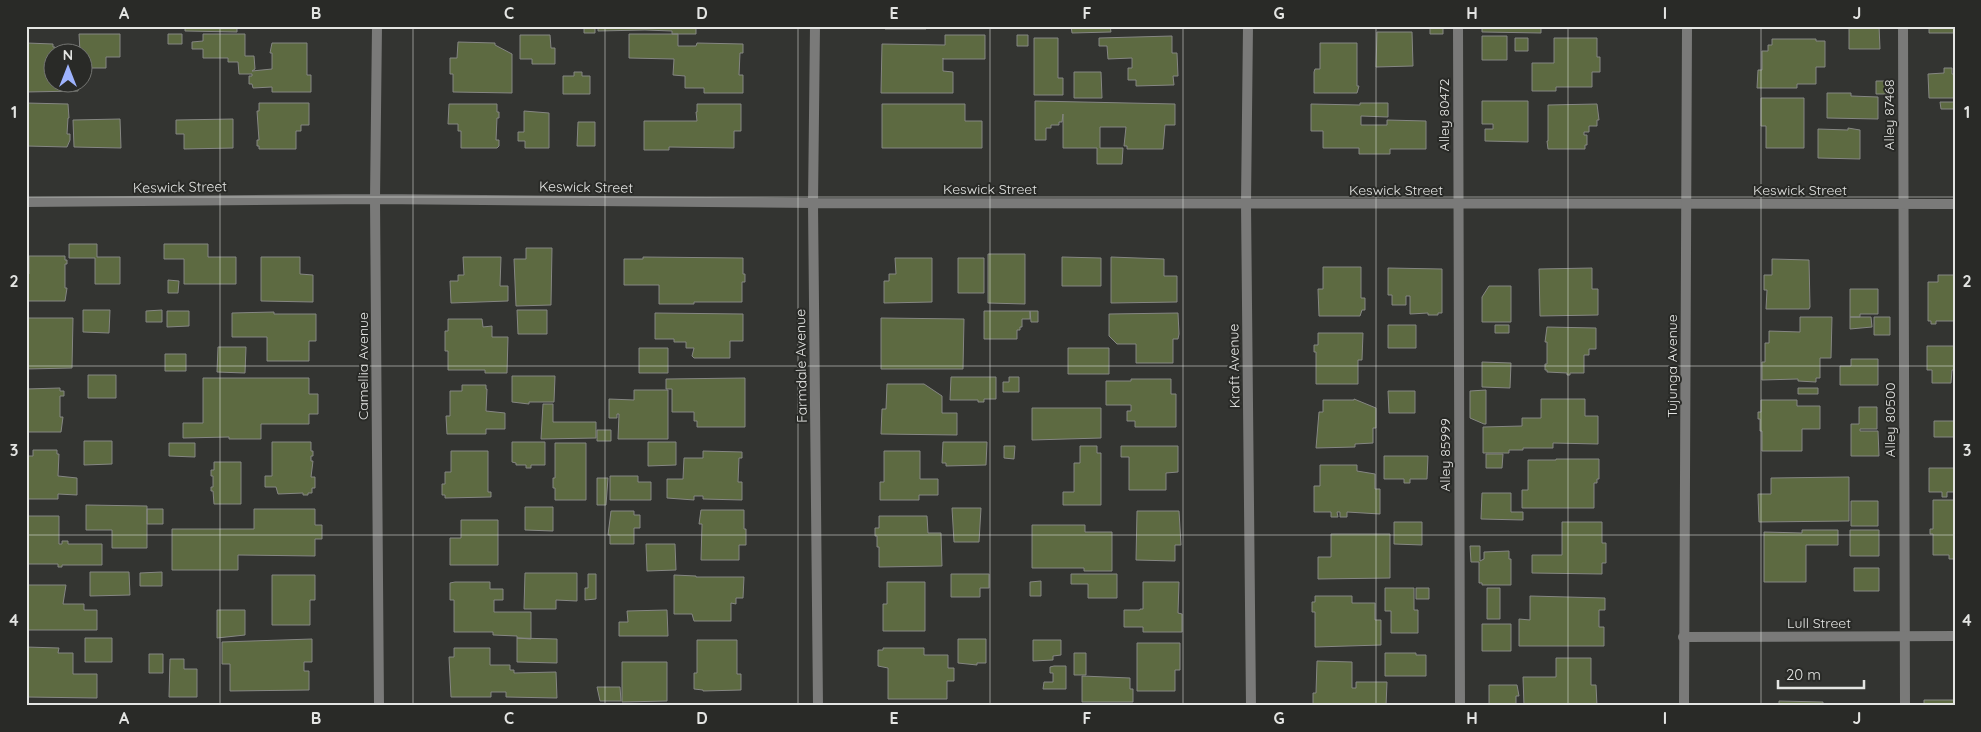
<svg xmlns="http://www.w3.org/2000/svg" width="1981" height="732" viewBox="0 0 1981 732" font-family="Quicksand,sans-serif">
<rect width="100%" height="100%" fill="#333431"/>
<path fill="#5d6a41" stroke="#858683" d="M185,26h52v6l-52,-1z
M584,26h11v7h-11z
M598,26h98v8h-24v-3l-27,-1 -47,1z
M885,26h41v3h-41z
M1071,26h39l1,6 -39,1z
M1315,26h40v1l-40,1z
M1430,26h13v8h-13z
M1482,26h59v7l-59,-1z
M1849,26h30l1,23h-31z
M1929,26h26v7h-26z
M1377,32h35l1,34 -37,1z
M79,34h41v23h-14v11h-24v-16h-2z
M168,34h14v10h-14z
M203,34h42v22h9l1,13 -3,2 20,-2v-16h-2l2,-10h35v32h4v17h-39v-5l-19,1 -1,-4h-3v-8h3v-2h-13l-1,-12h-10v-4h-25v-9h-11v-7l11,-1z
M629,34h49v12h18l1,-3 46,1v9h-3l-1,22h4v18h-39v-5h-19v-12l-12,-1 1,-16 -45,-1z
M520,35h30l1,13h4v16h-23v-5h-12z
M945,35h40v24h-42v-1v13l10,1v21h-72l1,-49 63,1z
M1017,35h11v11h-11z
M1172,36v17h5l1,23h-5l1,9h-2l-36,1v-6h-8v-12h4v-10l-24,1 -1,-13h-8v-8z
M1482,36h25v24h-25z
M1034,38h24v40h5v17h-29z
M1515,38h13v13h-13z
M1554,38h43v19h3v15h-8v15h-36v4h-24v-28h22z
M1772,39h44v2h9v26h-9v17h-19v4h-40l1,-18h4v-19h6v-6h4z
M458,42l37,1v2l17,9v39l-59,-1v-18h-3v-16h7z
M27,43l26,1v3h2v5l-3,1v29h26v9l-52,1z
M1320,43h37v43h2l-2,7h-43v-21l1,-3h5z
M1944,68h8v6h3v24h-26l-1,-24 16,-1z
M574,72h8v4h8v18h-27v-18h11z
M1074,72h27l1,26h-28z
M1876,81h14v13h-14z
M1827,93h24v3l27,1v22l-51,-1z
M1761,98h43v50h-38v-22h-5z
M1035,101l140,3v21h-10l-2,24h-36v-3h-3l2,-19h-26v21h23l-1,16h-25v-16h-34v-34l-1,8h-3v3h-8v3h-5v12h-11z
M1482,101h46v41l-43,-1v-12h8v-5h-11z
M1940,102h14v7h-13z
M26,103l42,1 1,14h-1l-1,16h3v6l-3,7 -41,-1z
M259,103h50v22h-8v6h-5v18h-37v-3h-2v-6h2l-2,-29h2z
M1360,103h28v14l-27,-1v9h26v-5l39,1v28h-36v5h-31v-6h-36v-17h-12v-27l49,1z
M449,104h48v8h2v6h-2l-1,22h3v6l-2,2h-36v-17h-3v-7h-10z
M697,104h44v27h-7v17l-65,-1v3h-25v-29h53l-1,-9h1z
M882,104h83v17h17v27h-100z
M1597,104l2,16h-2v6h-8v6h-5v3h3v10h-2v4h-37l-1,-8h1v-36z
M524,111l25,2v35h-24v-7h-7v-9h6z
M120,119l1,29 -47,-1 -1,-27z
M233,119v29l-49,1v-15h-8v-14z
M578,122h17v24h-18z
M1848,128l12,2v29l-42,-1v-29l30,1z
M69,244h28v13h23v27h-25v-26h-26z
M164,244h44v13h28v27h-52v-25h-20z
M526,248h26l-1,57 -35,1 -2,-47h12z
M988,254h37v50l-37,-1z
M29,256h36v4h2v4h-2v24h2l-2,13h-39v-27h3z
M261,257h39v17l13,1v27l-52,-1z
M463,257h38l-1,29h8v15l-57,2 -1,-22h8v-6h6z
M643,257l100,1v16h2v8h-3v20h-48v2h-35v-19h-35v-26h19z
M1062,257l39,1v28h-39z
M1111,257l53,2v17h13v26l-66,1z
M895,258h37v44l-48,1v-22h5v-7h7z
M958,258h26v35h-26z
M1772,259l37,1 1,47 -1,2h-43l1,-19h-3v-15h8z
M1323,267h38v31h4v12h-3l-2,6h-41l-1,-27h5z
M1388,268l54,1v44h-4v2h-10v-2l-18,1v-18h-4v9h-14v-10h-4z
M1592,268v21h6v26l-58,1 -1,-47z
M1938,275h17v46h-19v3h-5v-3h-3v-39h10z
M168,280l11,1 -1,12h-10z
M1489,286h22v36h-29v-25z
M1850,289h28v25h-18v3h-10z
M83,310h27l-1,23 -26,-1z
M162,310v12h-16v-11z
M517,310h30v24h-29z
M167,311h22v15l-22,1z
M984,311h46v8h-8v8h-2v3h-3v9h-33z
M1030,311h8v11h-7z
M274,312v2h42v27h-7v20h-42v-24h-35v-24z
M655,313l88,1v27h-13v17h-36l-2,-2 2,-8h-8v-6h-12v-3h-19z
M1178,313l1,21 -1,5h-5v24h-37v-19h-19l-8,-8v-22z
M1800,317h32l-1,41h-11v20h-4v4l-18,-1v-2l-36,1v-18h3v-19h4v-12l31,1z
M1850,317h21l1,10 -22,2z
M1874,317h16v18h-16z
M26,318h47l-1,50 -46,1z
M881,318l83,1 -1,50h-82z
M448,319h34l1,8 9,-1v11h16l-1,36h-22v-3h-37v-19h-3v-20h3z
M1388,325h28v23h-28z
M1495,325h14v8h-14z
M1547,327l49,1v21h-7v6h-5v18h-14v2h-3v-2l-20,-1v-2h-2v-6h2v-22h-2z
M1318,333h45l-1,27h-4v24h-42v-32h-2v-7h4z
M1927,346h28v24h-3l-1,13h-19v-13h-5z
M218,347h28l-1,26 -28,-1z
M639,348h29v25h-29z
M1068,348h41v26h-41z
M165,354h21v17h-21z
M1851,359h27v26h-38v-19h11z
M1482,362l29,1 -1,25 -28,-1z
M88,375h28v23h-28z
M512,376h43l-1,26h-25v2l-17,-2z
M951,377h45v22h-12v3h-6v-2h-28z
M1009,377h10v15h-16v-10h6z
M203,378h106v16h9v20h-9v10h-48v15h-32v-2l-46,1v-15h20z
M745,378v49h-48v-6h-3v-9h-22v-23h-6v-10z
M1131,379h40v15h5v33h-41v-6h-8v-10h4v-6h-25v-24h25z
M887,384h37l18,12v17h15v22l-76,-1 1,-25h4z
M462,385h24v4h1l-1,22 19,2v16h-19v5h-39l-1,-18h4v-25h12z
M60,388v3h4v5h-4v21h3l-2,15h-35v-43z
M1798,388h20v6h-20z
M634,390h34v49h-50l1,-25h-2v4h-8v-19l25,1z
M1486,390v34h-2l-14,-6v-27z
M1388,391h27v22h-26z
M1354,399l22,9v20h-3v15l-18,1v3l-39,1 3,-36h4v-12h31z
M1541,399h44v17h13v28l-45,-1v5h-30v2h-14v3h-26v-26l39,-1v-8h19z
M1761,400h36v6h23v23h-18v22h-40v-20h-2v-12h-2v-7h3z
M543,404h10v18h43v16l-55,1z
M1859,407h18v22h-17v2h18l1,25h-28v-32h8z
M1032,408h69v30l-69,2z
M1934,421h21v16h-21z
M597,430h14v11h-14z
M84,441h28v23l-28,1z
M272,442h39v9h2v5h-2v5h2l-2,16h4v11h-3v5h-4v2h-5v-2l-25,1 -2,-7h-11v-11h7z
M512,442h33v23h-14v3h-5v-3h-10v-2l-4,-1z
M648,442h28v23l-28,1z
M943,442h44l-1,23 -40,1v-3h-4z
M169,443h26v14l-26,-1z
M555,443h31v57h-31v-12h-2v-10h2z
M1004,446h11l-1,13 -10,-1z
M1080,446h17v7h4v52h-38v-13h11v-29h6z
M1121,446h57v26l-12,1v17h-37v-33h-8z
M33,450h24v4h2l-1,22 19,2v17l-19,-1v5h-32v-43h7z
M451,451h37v41h3v5l-46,1v-3h-3v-11h3v-12h6z
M703,451l39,1v6h-3l-1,24h4v18l-39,-1v-3h-9v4l-27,-2v-19h16l1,-21h19z
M884,451h36v28h18v16h-19v5h-39v-18h4z
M1486,454h17l-1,14h-16z
M1384,456h44l-1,23h-17v4h-6v-4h-20z
M1556,459h43v20h-2v4h-3v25h-72v-18h6v-30h28z
M214,462h27v42h-27l-1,-13h-2v-4h2v-11h-2v-6h3z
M1320,465h37v6l18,3v15h5v25l-33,-2v5h-7v-5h-3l1,5h-7v-5h-17v-26h6z
M1929,468h26v24h-8v5h-5v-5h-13z
M610,476h28v6h13v18h-41z
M1849,477v44l-90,1 -1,-28h13v-16z
M597,478h11l-2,27h-9z
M1482,493h29v19h12v8l-42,-1z
M1933,500h22v59h-6v-4h-16v-21h-3v-5h3z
M1851,501h27v25h-27z
M86,505l61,1v42h-35v-18h-26z
M525,507h28v24l-28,-1z
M952,508h29l-2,34h-25z
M147,509h16v15h-16z
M254,509h61v16h7v14h-7v17l-77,-1v15h-66v-41h82z
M701,510h43v19h2v16h-7v15h-38l1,-36h-3z
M611,511h23v4h6v13h-6v16h-24v-9h-2z
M1137,511h42l2,34h-6v16l-39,-1z
M26,516h33v28h3v-3h6v3h34v21h-40v2h-4v-3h-32z
M879,516h48l1,17h13l1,33 -63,1v-20h-2v-11h-2v-8h4z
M461,520h37v45h-48v-27h11z
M1394,522h28v23l-28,-1z
M1562,522h40v21h4v20h-4v11l-70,-1v-18h30z
M1032,525h53v7h27v39h-28v-3h-52z
M1802,530h36v15h-32v37h-42v-50l38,1z
M1850,530h29v26h-29z
M1331,534h59v44l-72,1v-22h13z
M646,544h29l1,26 -29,1z
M1470,546h10v15l4,-2v-7l25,-1v8h2v26h-29v-2h-3v-21h-8z
M1854,568h25v23h-25z
M90,572h39l1,23 -40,1z
M162,572v14h-22v-13z
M525,573h52v28l-21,-1v9h-32z
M588,574h8v25l-11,1v-12h3z
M951,574h38v14h-9v9h-29z
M1071,574h46v24h-29v-14h-17z
M272,575h43v25h-5v25h-38z
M674,575l22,1v1h48l-1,21h-7v6l-5,-1v18h-37l-2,-7h-18z
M1041,581v15h-11v-14z
M455,582h35v7h13v11h-9v12h37v27l-14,-1v-2l-24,-1v-3h-39v-32h-4v-17z
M887,582h38v49h-42v-27h4z
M1143,582h36l-1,31 4,1v18h-39v-5h-19v-17h16v-1h3z
M27,585h39l-3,19h21v6h13v20h-71z
M1385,588h29v22h4v23h-27v-22h-6z
M1416,588h13v11h-13z
M1487,588h13v31h-13z
M1315,596h37v7h23v17h6v25l-66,2v-35h-3v-10h3z
M1530,596l75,2v12h-6v17h5v19h-85v-27l11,1z
M217,610h28v25l-28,3z
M667,610l1,26h-49v-14h9l-1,-11z
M1482,624h29v27h-29z
M85,638h27v24h-27z
M517,638l40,1v24l-40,-1z
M312,639v23h-8v9h5v19l-79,1v-27h-8v-22z
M958,639h28v24h-9v2l-19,-2z
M697,640h40v34h4v16l-38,1v-1l-9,-1v-16h3z
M1033,640h28v15l-8,1v4l-20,1z
M1137,643h43v27h-5v21h-38z
M26,647l33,1 -1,5h15v21h24v24l-71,-1z
M454,648h36v17h20v5h4v3l42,-1 1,26 -51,-1v-5h-15v5h-40l-2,-40h5z
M883,648h41v7h24v13h6v13h-7v18h-59v-31l-10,-2v-16h5z
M1074,653h12v22h-12z
M1385,653h31v2h10v21h-41z
M149,654h14v19h-14z
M1556,658h35v27h5l1,21h-73l-1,-29h33z
M170,659h14v10h13v28h-28z
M1317,661l35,1v26h4v-6h31l-1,24h-73v-13h3z
M622,662h45v39l-45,1z
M1054,666h12v23h-23l1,-7h9v-9h-3v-6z
M1082,676l48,2v11h3v13h-51z
M1489,685h28l2,11h-3v10h-27z
M597,687h23l1,14h-21z
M1924,700h31v6h-31z
M1779,701l44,1v4h-44z
M85,704h27v2h-27z
M191,704h54v2h-54z
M518,704h29v2h-29z"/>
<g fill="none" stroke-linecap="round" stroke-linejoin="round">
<path stroke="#7a7a79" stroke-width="10" d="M1458,26l2,680
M1903,26l2,680"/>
<path stroke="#7a7a79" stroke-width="10" d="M377,26l-2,173 4,507
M815,26l-2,177 5,503
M1248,26l-2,177 5,503
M26,202l349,-3 438,4 1142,1
M1683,637l272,-1"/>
<path stroke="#7a7a79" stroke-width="10" d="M1684,706l3,-680"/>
</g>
<path fill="none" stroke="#e4e5e3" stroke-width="1" stroke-opacity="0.55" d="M220,26v680M413,26v680M605,26v680M798,26v680M990,26v680M1183,26v680M1376,26v680M1568,26v680M1761,26v680M26,197h1929M26,366h1929M26,535h1929"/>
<g text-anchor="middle" stroke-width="4" stroke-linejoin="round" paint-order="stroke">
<g font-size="14" fill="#e4e5e3" stroke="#292a27">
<text transform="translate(1444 115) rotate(-90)" y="5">Alley 80472</text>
<text transform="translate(1889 115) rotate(-90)" y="5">Alley 87468</text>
<text transform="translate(180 187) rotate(-1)" y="5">Keswick Street</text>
<text transform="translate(586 187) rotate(1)" y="5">Keswick Street</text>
<text x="990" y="194">Keswick Street</text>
<text x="1396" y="195">Keswick Street</text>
<text x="1800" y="195">Keswick Street</text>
<text transform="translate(363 366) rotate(-90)" y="5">Camellia Avenue</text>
<text transform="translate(801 366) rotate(-91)" y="5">Farmdale Avenue</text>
<text transform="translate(1234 366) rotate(-91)" y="5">Kraft Avenue</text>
<text transform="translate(1672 366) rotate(-90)" y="5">Tujunga Avenue</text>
<text transform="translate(1890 420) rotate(-90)" y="5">Alley 80500</text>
<text transform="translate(1445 455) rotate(-90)" y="5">Alley 85999</text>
<text x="1819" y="628">Lull Street</text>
</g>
</g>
<rect width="1981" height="732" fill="none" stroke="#292a27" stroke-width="55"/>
<g transform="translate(68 68)"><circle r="24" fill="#292a27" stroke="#747572"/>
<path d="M0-4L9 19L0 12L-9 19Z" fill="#9eb3fd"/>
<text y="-8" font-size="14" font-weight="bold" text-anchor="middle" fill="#e4e5e3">N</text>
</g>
<path d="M1778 680v8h86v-8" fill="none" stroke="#e4e5e3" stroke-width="2.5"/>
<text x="1786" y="680" font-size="15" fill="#e4e5e3" stroke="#292a27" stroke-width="4" paint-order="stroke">20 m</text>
<rect x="28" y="28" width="1926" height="676" fill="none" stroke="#e4e5e3" stroke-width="2"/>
<g font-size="16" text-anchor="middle" font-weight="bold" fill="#e4e5e3">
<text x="124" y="19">A</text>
<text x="316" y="19">B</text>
<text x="509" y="19">C</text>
<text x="702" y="19">D</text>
<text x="894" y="19">E</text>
<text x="1087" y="19">F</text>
<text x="1279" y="19">G</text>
<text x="1472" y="19">H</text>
<text x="1665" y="19">I</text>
<text x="1857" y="19">J</text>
<text x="14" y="118">1</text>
<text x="1967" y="118">1</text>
<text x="14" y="287">2</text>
<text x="1967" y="287">2</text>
<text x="14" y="456">3</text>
<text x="1967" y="456">3</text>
<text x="14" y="626">4</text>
<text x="1967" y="626">4</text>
<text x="124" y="724">A</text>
<text x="316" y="724">B</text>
<text x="509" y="724">C</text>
<text x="702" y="724">D</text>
<text x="894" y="724">E</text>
<text x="1087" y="724">F</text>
<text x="1279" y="724">G</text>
<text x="1472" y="724">H</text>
<text x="1665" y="724">I</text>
<text x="1857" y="724">J</text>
</g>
</svg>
